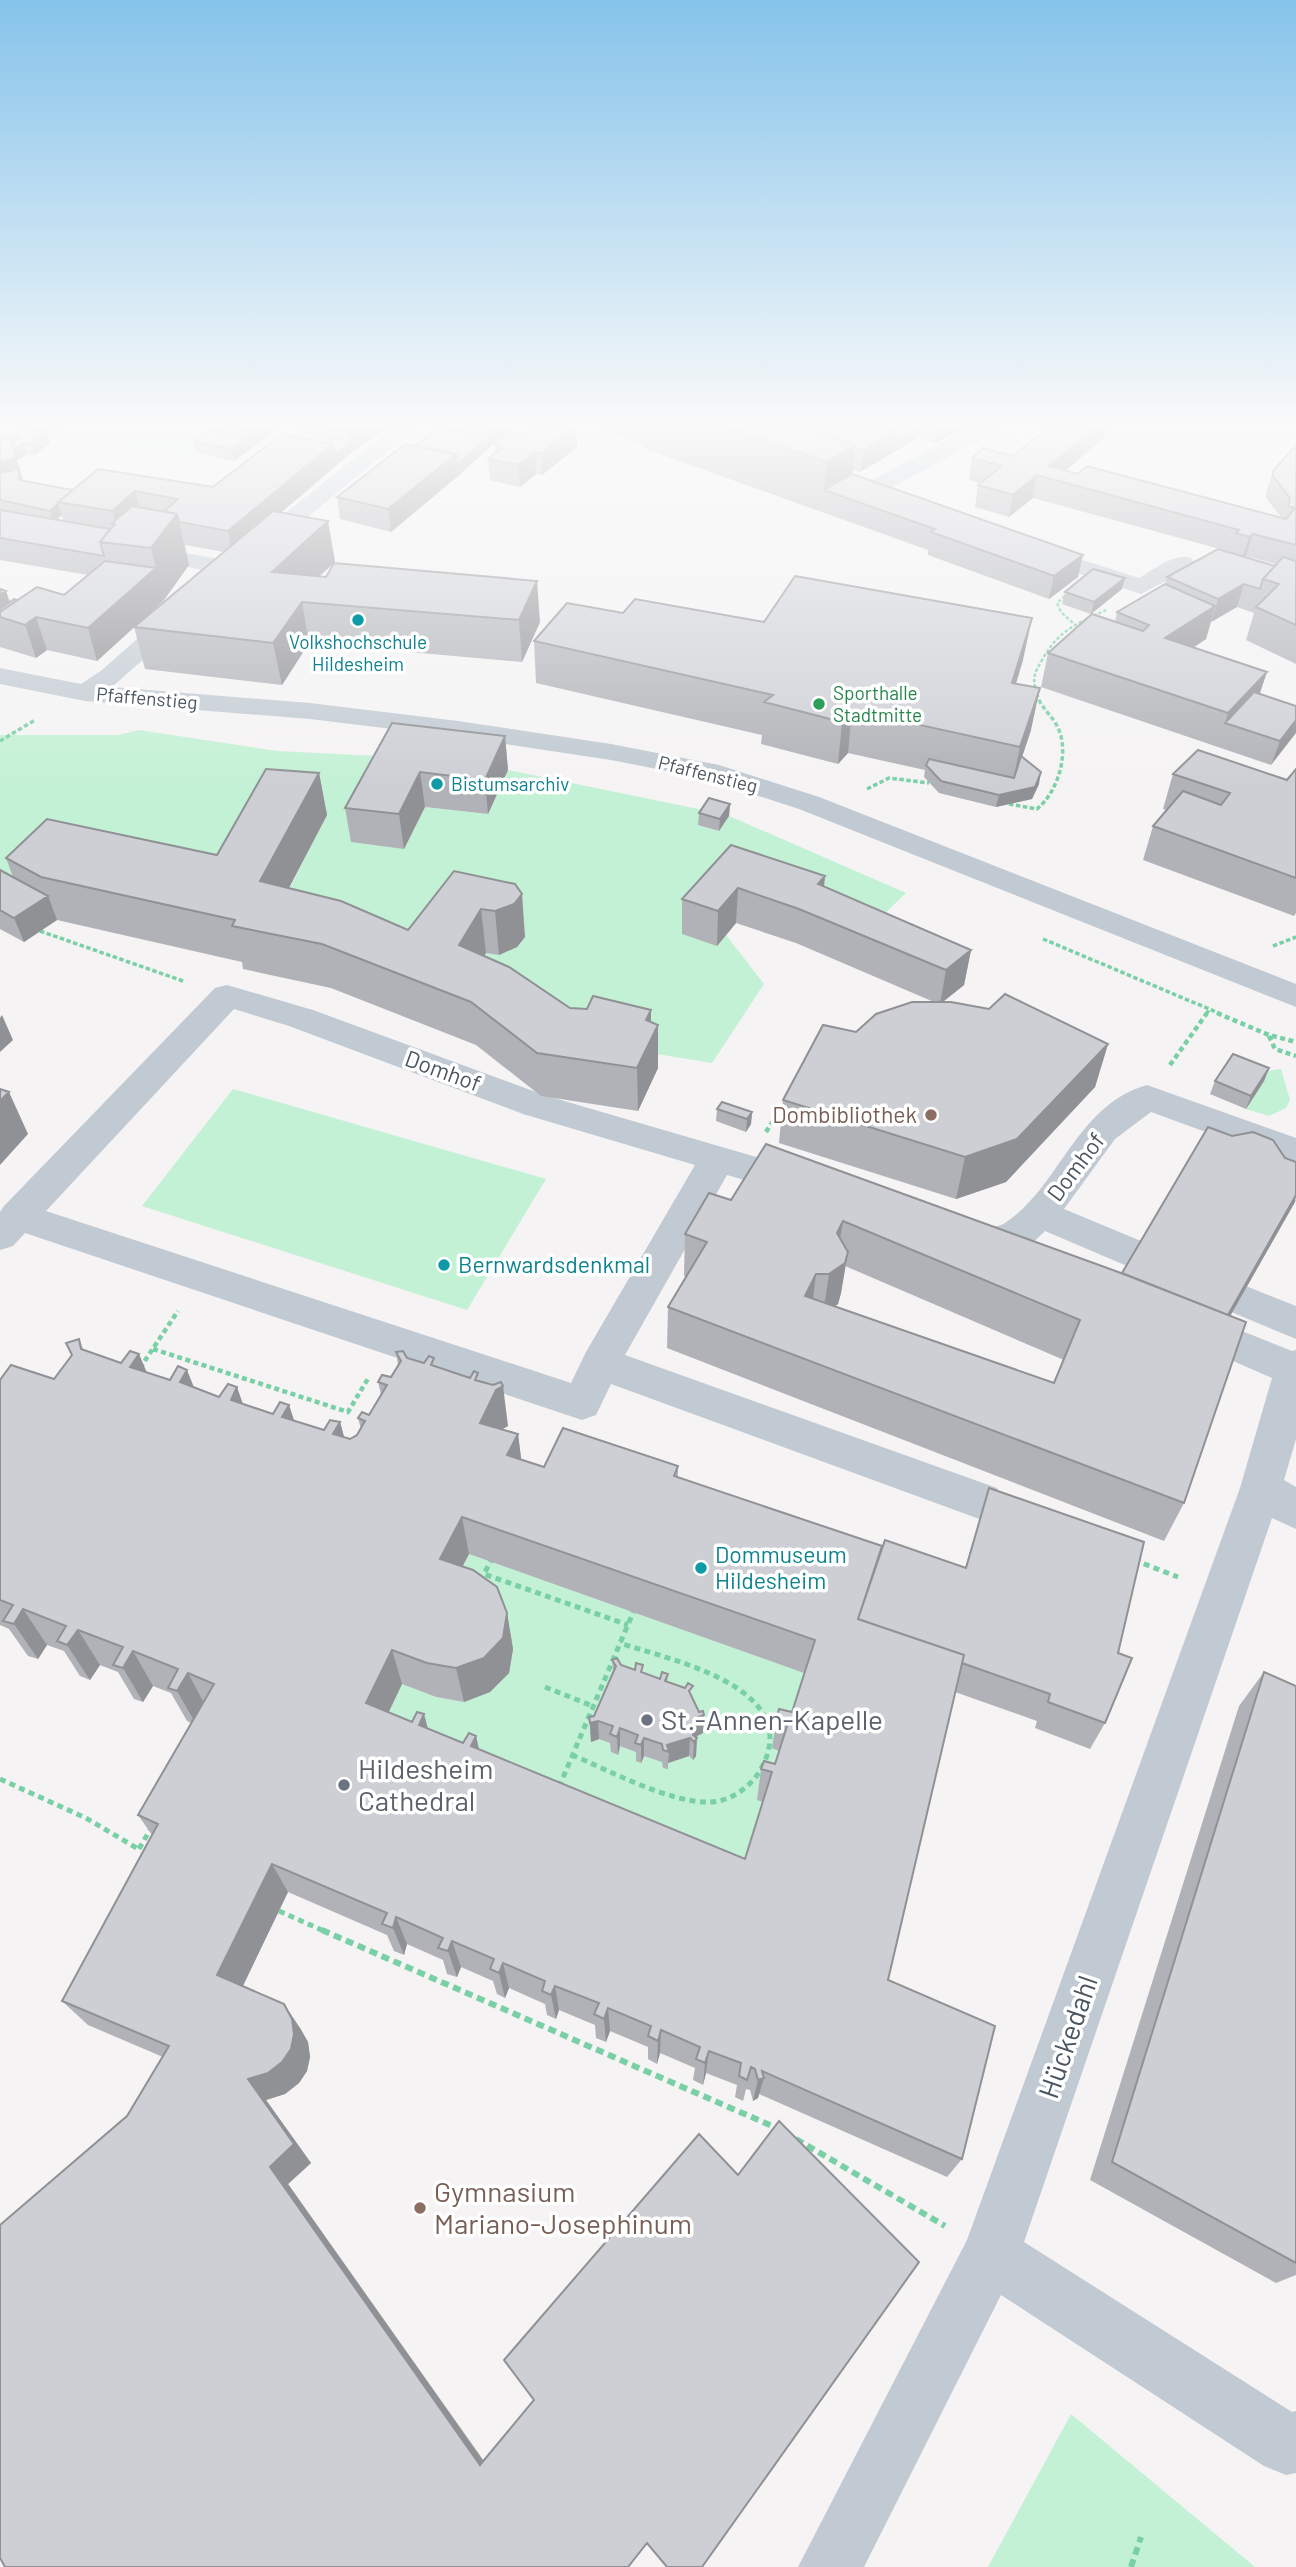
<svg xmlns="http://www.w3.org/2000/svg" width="1296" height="2567" viewBox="0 0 1296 2567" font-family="Barlow,sans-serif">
<rect width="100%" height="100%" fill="#f5f3f3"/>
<path fill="#c3f1d5" d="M89,426h137l-41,28 -111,-17z
M139,730l138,21 120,6 -45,85 52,6 21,-41 63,7 20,-44 200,41 -9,14 20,6 10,-15 177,77 -47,45 -130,-58 -13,66 10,-11 38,49 -52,79 -61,-10 -187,-64 22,-36 39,-16 -110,37 -138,-60 49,-99 -98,83 -228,-9v-154h118z
M1281,1069l9,31 -4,8 -17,8 -23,-7 17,-28 -16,-7z
M233,1089l313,90 -79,131 -325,-104z
M469,1554l339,120 -68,214 -363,-152 25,-52 34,13 28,5 -16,-107z
M1071,2414l184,153h-267z"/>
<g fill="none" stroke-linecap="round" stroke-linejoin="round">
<path stroke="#7ad0a6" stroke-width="2.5" stroke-dasharray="3.5 2" stroke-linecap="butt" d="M1065,596l-8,7 4,9 14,13
M1035,688c-2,-12 0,-16 6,-26 17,-32 34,-37 65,-52"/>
<path stroke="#7ad0a6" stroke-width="3.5" stroke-dasharray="4.5 2.5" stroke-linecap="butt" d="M0,741l35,-21
M867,789l22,-11 40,5
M1009,804l28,5c22,-18 34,-60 19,-85 -10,-16 -18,-18 -21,-38
M40,931l143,50
M1043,939l178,75
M1273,946l23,-9
M1206,1014l4,-5"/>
<path stroke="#7ad0a6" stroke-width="4.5" stroke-dasharray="5 3.5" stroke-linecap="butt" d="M1217,1013l52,22 27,7
M1269,1036l6,13 21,7
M1170,1065l37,-52
M766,1132l18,-28
M153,1349l195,63 21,-35
M140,1368l38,-57"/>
<path stroke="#7ad0a6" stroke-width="5" stroke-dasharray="6 4.5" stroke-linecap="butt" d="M493,1557l-9,17 144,51
M1134,1560l44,17
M545,1687l50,20
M572,1755c36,15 98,48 137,47 21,0 42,-15 52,-33 45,-82 -91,-109 -141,-126
M0,1779l86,39 54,32
M559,1787l76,-179
M139,1849l12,-21
M279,1911l47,21"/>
<path stroke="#7ad0a6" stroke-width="6" stroke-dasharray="8 5" stroke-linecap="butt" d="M322,1930l457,199
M796,2139l149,87
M1131,2567l10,-30"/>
<path fill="#c1cad2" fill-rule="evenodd" d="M395,426h23l-153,126h-16l-4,-5 4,-5z
M975,426h26l-3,4 -122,66h-16l-3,-5 3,-5z
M1029,543l110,35c16,-9 34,-25 52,-20l4,5 -4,5 -50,26 -120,-39 -4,-5 4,-5z
M136,544l94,17 8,2 4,5 -4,5 -8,2 -102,-19 -4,-5 4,-5z
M180,607l9,2 3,5 -3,5 -77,68 198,16 148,18 153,23 108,21 100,32 477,187v23l-497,-198 -96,-31 -92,-18 -153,-23 -148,-18 -225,-18 -85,-17v-16l81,16 21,-14 69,-61z
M227,985l86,25 234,86 268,78 5,10 -5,10 -13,3 -75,-22 -102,180 372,133 6,13 -6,13 -15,6 -371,-136 -15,31 -14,5 -557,-187 -12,13 -13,4v-38l4,-6 211,-218zM234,1009l55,17 234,88 172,51 -109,187 -15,31 -525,-172z
M1147,1085l149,53v27l-145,-53 -36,27 -51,70 89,37 6,10 -6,10 -13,5 -13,-5 -82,-35c-7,6 -14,15 -21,19 -21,10 -50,5 -71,-2l-6,-10 6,-10c15,-5 38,4 52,-5 55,-36 71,-118 142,-138z
M1238,1283l58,23v33l-72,-30 -5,-11 5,-11z
M1217,1321l75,30 4,-1v89l-12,41 12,7v42l-24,-11 -248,724 268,170 4,-1v62l-10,2 -22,-9 -263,-171 -137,272h-66l169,-327 273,-752 32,-110 -69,-30 -6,-11 6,-11z"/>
</g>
<path fill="#b0b2b7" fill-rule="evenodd" d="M22,426h43l-10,6z
M208,426h74l-48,35 -39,-9 -2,-11 16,-11z
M300,426h89l-38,27 -69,59 46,9 7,41 -16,14 221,46 -18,40 -213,-19 -27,42 -137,-16 -11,-42 90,-75 -39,-7 4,20 -25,35 -67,61 -50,-11 -11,8 -36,-11v-58l10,13 7,-2 47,-5 24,-20 -88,-15v-124l12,7 1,-1 -2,-6 39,7 -15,12h-8l-10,5 6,21 50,9 140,-3 82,-50 6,-5zM62,515l1,6 -7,-1z
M437,426h79l-27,22 -31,28 -67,56 -51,-13 -3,-22 79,-51 21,-18z
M593,426h374l-31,17 -17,-6 -59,35 -7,-2 -1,4 226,103 -29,22 -121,-44v-5l-285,-102v-4z
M1104,438l-39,33 216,46 -15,-19v-5l7,-22 23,-26v219l-50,-24 8,-27 -17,-6 -26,15 -5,17 -13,9 67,46 36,12 -25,59 -230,-78 7,-34 67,-31 2,-10 48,-28 2,-7 64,-25 -198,-54 -24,19 -34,-10 3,-22 2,-2 -11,-3 3,-22 41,-2zM1246,556l30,8 -1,2 -30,-9z
M495,445l82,2 -35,28 -6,-1 -16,13 -30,-7 -2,-21 8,-6z
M1125,578l-3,11 -31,25 -29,-10 3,-12z
M623,613l141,9 259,38 -7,24 15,46 -9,27 17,27 -7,15 -36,8 -57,-14 -15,-16 1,-7 -77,-17 -10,11 -77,-20 1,-9 -226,-52 -2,-42z
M392,723l113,13 3,34 -20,44 -63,-7 -21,42 -53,-7 -6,-34z
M1296,769v144l-2,3 -151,-56 10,-34 14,-16 -4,-1 10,-35 114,6z
M319,773l8,42 -38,73 119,42 46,-59 71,66 -8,10 -18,8 -13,-2 -2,3 86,52 81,14 7,46 -20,43 -97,-15 -65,-51 -145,-57 -88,-19 -1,-7 -185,-42 -33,22 -24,-13v-59l13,7 -7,-19 211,-3z
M730,804l-1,12 -10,15 -21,-6 1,-12z
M731,845l94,31 -1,11 147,63 -7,35 -21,17 165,42 -13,43 -89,95 -50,17 -177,-56 4,-43 73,-68 78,-30 -138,-59 -60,-20 -19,23 -35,-12v-35z
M1269,1068l-5,13 -18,28 -36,-15 5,-13z
M717,1109l35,3 -1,12 -5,8 -30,-11z
M766,1144l356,129 174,-73 -66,116 -46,187 -20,38 -497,-193 1,-41 18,-30 -2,-1 1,-42 46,-34zM845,1266l219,94 -10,23 -219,-77 3,-2 3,-11z
M79,1339l5,12 135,46 54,17 16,-9 5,16 30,9 16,-8 4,15 6,2 7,-4 4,-6 -3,-11 11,-3 12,-21 -3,-12 13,-5 7,-12 -2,-13 11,6 72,23 29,45 -6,3 16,5 3,25 23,8 134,-1v11l201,81 86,10 24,-80 129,165 -13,70 -15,26 -55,-21 2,-7 -82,-29 -67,288 74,179 -15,18 -188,-83 -1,4 -5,3 -3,-11 -4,-1 -3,12 -8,-4 2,-12 -31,-12 -3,12 -10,-5 2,-12 -35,-15 -3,11 -9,-5v-12l-38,-16 -4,11 -10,-4 -1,-13 -36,-15 -3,9 -9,-4 -2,-11 -36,-16 -4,10 -8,-4 -4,-13 -32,-14 -4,10 -10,-3 -4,-14 -36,-16 -3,11 -10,-4 -7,-16 -99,-43 -45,94 57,42 8,14 2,15 -3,14 -8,12 -14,11 -19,6 45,63 -23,21 196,277 163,82 -642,24 122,-451 36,-59 -75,-32 -26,-24 90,-166 -14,-20 53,-92 -4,-2 -16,-28 -18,-7 -10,16 -9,-3 -16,-27 -18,-7 -10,15 -10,-4 -16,-25 -17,-6 -9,14 -10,-3 -19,-27 -9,-4v-245l54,-1 18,-24zM469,1554l335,119 -12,39 -15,4 -5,32 7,3 -4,13 -14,5 -4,31 6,2 -18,57 -266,-110 -3,-13 -13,7 -74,-31 13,-28 34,13 28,5 26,-10 19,-19 4,-24 -6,-36 -45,-47z
M612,1660l9,5 39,14 8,-5 -1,8 25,16 11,35 -6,3 -1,20 -3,4 -4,-4 -21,7v6l-5,-1 -1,-6 -18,-6 -3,7 -5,-2v-9l-16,-6 -2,9 -7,-3 -1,-9 -11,-4 -8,3 -2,-25 5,-1 19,-44z
M1264,1672l32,14v589l-20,8 -186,-103 149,-474z"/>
<path fill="#909195" d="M54,426h11l-10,6z
M249,426h33l-48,35 -2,-12 16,-10 -2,-11z
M356,426h33l-38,27 -119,101 -4,-23 105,-87 17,-2 -2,-10z
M487,426h29l-27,22z
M575,426h1l1,21 -35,28 -1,-21z
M921,426l-1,11 -60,35 3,-22 32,-19z
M939,426h28l-31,17z
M1098,426h9l-3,12 -50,42 -5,-14z
M47,432l3,11 -15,12 -3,-11z
M488,437l1,11 -31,28 -1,-11z
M24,443l3,12 -10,5 6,20 -23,5v-23l14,-13z
M855,445l-5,51 -26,-6 3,-28z
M535,452l1,22 -16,13 -2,-22z
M456,454l2,22 -67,56 -3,-23z
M1037,475l-4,23 -24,19 4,-22z
M135,491l6,22 -23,20 -6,-22z
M58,504l4,11 -9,7 -3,-11z
M177,514l12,51 -25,35 -67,61 -9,-33 68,-60 -5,-20z
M328,521l7,41 -56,51 -7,-41z
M1253,534l-7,22 -4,3 7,-22z
M1083,555l-5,22 -29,22 5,-23z
M1125,578l-3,11 -31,25 3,-12z
M537,581l3,41 -18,40 -3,-42z
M1244,584l-7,23 -26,15 7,-23z
M6,591l8,23 -14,3v-22z
M302,602l7,41 -27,42 -9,-42z
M1215,606l-9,33 -50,33 9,-34z
M36,617l11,33 -11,8 -11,-33z
M1032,618l-9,42 -20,65 9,-42z
M1267,672l-11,33 -31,18 -7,24 10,-34z
M1040,688l-9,42 -20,60 9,-43z
M852,710l-4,43 -10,11 4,-42z
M1296,720v13l-25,32 9,-24z
M505,736l3,34 -20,44 -3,-34z
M420,772l5,35 -21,42 -5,-35z
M1041,772l-2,12 -7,15 -36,8 3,-12z
M319,773l8,42 -57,109 -10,-43z
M730,804l-1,12 -10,15 1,-12z
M825,876l-4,35 -3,-27z
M738,888l-2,35 -19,23 1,-35z
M522,894l3,43 -8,10 -18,8 -4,-44z
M48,896l9,24 -33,22 -10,-24z
M481,909l5,44 -22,36 -5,-44z
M971,950l-7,35 -24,19 6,-34z
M651,1010v29l7,-14v43l-20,43 -1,-43 9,-48z
M2,1015l11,25 -13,12v-34z
M1108,1044l-13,43 -89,95 -50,17 9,-42z
M1269,1068l-5,13 -18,28 5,-13z
M9,1092l19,42 -28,31v-64z
M752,1112l-1,12 -5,8 1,-13z
M1296,1195l-1,7 -87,153 15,-32z
M843,1221l-7,41 12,-10 -7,41 -3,11 -15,11 6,-41 8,-41z
M816,1274l-5,41 -6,-19z
M139,1354l17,40 -26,-27z
M187,1370l16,40 -23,-28z
M503,1386l5,40 -7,4 -21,-7 16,-33z
M237,1387l14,40 -20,-27z
M289,1405l13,40 -20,-28z
M340,1422l11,40 -18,-28z
M518,1434l5,39 -16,-18z
M462,1517l7,37 -21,41 -8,-36z
M23,1609l24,36 -9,14 -24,-35z
M507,1613l6,36 -4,24 -19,19 -26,10 -8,-34z
M78,1630l22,35 -10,15 -23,-35z
M392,1650l10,34 -25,52 -11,-33z
M133,1651l20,35 -10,16 -20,-34z
M188,1673l18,34 -10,17 -19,-33z
M424,1714l9,33 -14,-22z
M704,1715l-1,18 -6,3 -1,20 -3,4 1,-18 -1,-7 5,-18z
M598,1721l1,18 -8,3 -1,-19z
M620,1728v18l-2,9 -1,-18z
M476,1736l7,32 -12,-22z
M644,1738v18l-3,7v-18z
M690,1738l-1,18 -21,7 1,-11 -2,-7z
M272,1864l16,28 -52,108 -19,-25z
M396,1917l11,27 -3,11 -11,-27z
M452,1941l9,26 -4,10 -9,-26z
M503,1963l6,25 -4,10 -6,-25z
M555,1986l4,24 -3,9 -5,-24z
M284,2004l16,24 8,14 2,15 -3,14 -8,12 -14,11 -19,6 45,63 -23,21 201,285 -9,-4 -210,-298 -22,-88z
M608,2008l2,23 -4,11 -2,-23z
M661,2030l-1,23 -3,11 1,-23z
M709,2051l-3,22 -3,12 2,-22z
M764,2078l-6,20 -5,3 5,-21z"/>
<path fill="#cdcfd5" stroke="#909195" stroke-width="2" fill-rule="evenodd" d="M321,426h35l-8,6z
M536,426h39l-34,28 -6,-2 -17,13 -30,-6 15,-12 -8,-2 17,-13 13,3z
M723,426h79l53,19 -28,17z
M802,426h79l14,5 -32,19 -8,-2v-3z
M884,426h36l-26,15 1,-10 -13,-4z
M1050,426h48l-49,40 29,8 9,-8 199,53 9,-11 -7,-2 2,-8 -17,-22v-5l23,-26v100l-43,-11 -4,3 -13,-4 3,-3 -202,-55 -24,20 -35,-10 24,-19 -30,-8 11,-10 30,8z
M24,428l23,4 -15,12 -8,-1 -10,6 -2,-6 9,-6 -10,-1z
M437,428l51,9 -31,28 -1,-11 -40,-8z
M209,430l39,9 -16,10 -39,-8z
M301,432l49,10 -15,13 -2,-11 -38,-7z
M282,434l51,10 -105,87 -49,-9 -2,-8 -13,-3 14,-12 -43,-8 -23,20 -54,-9 40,-33 115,18z
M0,436l11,2 5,20 -16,4z
M405,444l51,10 -68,55 -51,-12z
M19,469v11l54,10 -15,12v2l-8,7 -50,-11v-27z
M852,474l231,81 -29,21 -123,-44 4,-3 -111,-39z
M132,506l45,8 -26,34 -51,-6 15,-18 -3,-1z
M0,510l110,19 -10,13 4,14 -104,-18z
M273,511l55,10 -56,51 54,5 8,-14 203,18 -18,39 -217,-18 -29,41 -139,-16z
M1218,549l57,17 -12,13 -3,10 -16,-5 -26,15 -51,-22z
M1283,557l13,4v64l-40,-18 23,-23 -16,-5z
M105,561l51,7 -68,60 -52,-11 -11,8 -25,-8v-5l37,-25 27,8z
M1093,569l32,9 -31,24 -29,-10z
M795,576l237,42 -20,65 28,5 -20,59 -168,-37 -10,12 -78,-20 9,-7 -239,-54 33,-38 56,10 12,-14 129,23z
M1165,584l50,22 -50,32 102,34 -39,41 -180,-60 44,-39 51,17 6,-6 -32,-13z
M0,589l6,2 -6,4z
M14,599l3,1 -17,12v-3z
M1254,692l42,14v14l-16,21 -55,-18z
M392,723l113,13 -20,44 -65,-8 -21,42 -54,-6z
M1198,750l89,30 9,-11v109l-143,-52 30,-35 38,14 9,-12 -57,-19z
M1021,756l20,16 -6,15 -36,8 -58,-14 -15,-16 3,-6 85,19z
M266,769l53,4 -59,108 81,20 67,29 46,-59 61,13 7,10 -8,10 -19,7 -14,-2 -22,36 50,22 61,41 17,1 6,-13 58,14 -5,10 12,5 -21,43 -100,-15 -66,-51 -149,-58 -90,-18 3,-6 -194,-43 -35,-19 41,-39 170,36z
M709,798l21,6 -10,15 -21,-6z
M731,845l94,31 -7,8 153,66 -25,20 -147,-61 -61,-21 -20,23 -36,-12z
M0,870l48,26 -34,22 -14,-8z
M1005,994l103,50 -91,95 -52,18 -182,-57 40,-75 33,7 20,-18 36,-12h39l38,7z
M1233,1054l36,14 -18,28 -36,-15z
M0,1089l9,3 -9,9z
M722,1102l30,10 -5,7 -30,-10z
M1208,1127l24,9 21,-4 20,8 12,18 11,4v33l-68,120 -106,-42z
M766,1144l355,129 125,49 -62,181 -516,-196 39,-65 -22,-8 24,-41 22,7zM843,1221l237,99 -26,63 -249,-87 11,-22h13l16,-11 3,-11 -11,-19z
M79,1339l2,10 40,14 9,-12 9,3 -9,13 40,13 8,-14 9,4 -7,12 39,15 9,-13 9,3 -6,13 42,14 7,-12 9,3 -7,12 42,13 6,-10 10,2 -7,12 17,5 7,-4 8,-14 -7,-3 4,-6 7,3 18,-30 -9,-3 4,-7 9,2 10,-16 -5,-9 7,-1 4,7 17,5 5,-7 5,2 -3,7 39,13 4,-7 4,2 -3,7 18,5 8,-3 2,4 -7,4 -16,33 38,11 -11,21 37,12 19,-39 115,38 -4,10 208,70 -24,73 106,36 -76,325 107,46 -33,133 -200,-88 2,7 -6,2 -3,-11 -4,-2 -4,13 -8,-4 2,-13 -32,-12 -4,12 -9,-4 4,-12 -39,-17 -3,11 -10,-5 3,-10 -43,-18 -4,11 -10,-5 5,-11 -44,-17 -4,9 -9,-4 3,-10 -42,-18 -4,10 -9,-4 4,-10 -42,-18 -4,10 -10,-3 5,-10 -47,-21 -3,11 -11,-4 5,-11 -115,-49 -55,111 67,29 8,15 2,15 -3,15 -9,13 -14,11 -20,6 46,65 -24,23 210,298 54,-65 -30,-40 195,-226 39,41 41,-54 140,141 -217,305h-35l-20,-24 -19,24h-623l-5,-9v-333l127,-109 42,-70 -107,-45 96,-177 -20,-9 76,-131 -26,-11 -11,18 -9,-3 10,-19 -45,-18 -10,17 -10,-3 10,-18 -45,-17 -11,15 -10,-4 9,-15 -43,-17 -9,15 -11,-3 10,-16 -13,-5v-220l11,-15 43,14 18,-24 -6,-12zM462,1517l353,123 -23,72 -13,-3 -2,7 12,4 -14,44 -11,-3 -3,8 11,3 -27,87 -274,-113 5,-10 -7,-3 -6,10 -44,-18 5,-11 -7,-2 -5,10 -46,-19 26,-53 35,13 29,5 28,-10 19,-20 4,-25 -10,-26 -24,-17 -33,-11z
M989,1488l155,54 -26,111 14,5 -27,65 -57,-21 2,-8 -88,-31 2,-8 -106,-36 27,-79 81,28z
M617,1658l4,7 14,5 1,-7 7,2 -2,7 19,7 2,-7 6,2 -3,7 20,7 3,-5 5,3 -4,5 10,21 4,-1 1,4 -6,2 -5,18 4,3 -3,4 -4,-4 -23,7 2,7 -6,-2 -1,-6 -18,-6 -3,7 -6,-2 3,-8 -18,-7 -3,9 -7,-3 3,-8 -15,-5 -8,2 -1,-6 5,-1 22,-50 -4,-6z
M1264,1672l32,14v577l-184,-101z"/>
<linearGradient id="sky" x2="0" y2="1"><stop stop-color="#85c3ea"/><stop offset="0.54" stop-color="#fafafa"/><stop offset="1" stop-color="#fafafa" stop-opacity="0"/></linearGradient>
<rect width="1296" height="786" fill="url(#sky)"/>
<g fill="#0f9aa8" stroke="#fff" stroke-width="2.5">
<circle cx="358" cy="620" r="7"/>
<circle cx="437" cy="784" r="7"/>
<circle cx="444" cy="1265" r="7"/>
<circle cx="701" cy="1568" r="7"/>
</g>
<circle fill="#2e9e5b" stroke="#fff" stroke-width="2.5" cx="819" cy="704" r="7"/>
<g fill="#8d6e63" stroke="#fff" stroke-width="2.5">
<circle cx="931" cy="1115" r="7"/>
<circle cx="420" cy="2208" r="7"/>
</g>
<g fill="#6b7280" stroke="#fff" stroke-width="2.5">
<circle cx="647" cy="1720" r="7"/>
<circle cx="344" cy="1785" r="7"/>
</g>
<g text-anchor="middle" stroke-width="7" stroke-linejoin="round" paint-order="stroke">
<g font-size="19" fill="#0d838f" stroke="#fff">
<text x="358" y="649">Volkshochschule<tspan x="358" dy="22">Hildesheim</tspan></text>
<text x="451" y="791" text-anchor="start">Bistumsarchiv</text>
</g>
<g font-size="19" fill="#27864d" stroke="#fff" text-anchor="start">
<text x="833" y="700">Sporthalle<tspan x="833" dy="22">Stadtmitte</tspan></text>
</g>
<g font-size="19" fill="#4a5661" stroke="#fff">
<text transform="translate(147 698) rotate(5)" y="7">Pfaffenstieg</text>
<text transform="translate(708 774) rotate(14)" y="7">Pfaffenstieg</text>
</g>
<g font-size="23" fill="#4a5661" stroke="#fff">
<text transform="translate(443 1071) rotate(20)" y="8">Domhof</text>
<text transform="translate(1076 1167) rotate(-53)" y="8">Domhof</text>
</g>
<g font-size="23" fill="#785e54" stroke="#fff" text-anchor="end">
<text x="917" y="1123">Dombibliothek</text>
</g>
<g font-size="23" fill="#0d838f" stroke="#fff" text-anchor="start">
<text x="458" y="1273">Bernwardsdenkmal</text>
<text x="715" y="1563">Dommuseum<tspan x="715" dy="26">Hildesheim</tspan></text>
</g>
<g font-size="28" fill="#5b616d" stroke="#fff" text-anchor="start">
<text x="661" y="1730">St.-Annen-Kapelle</text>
<text x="358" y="1779">Hildesheim<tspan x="358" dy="32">Cathedral</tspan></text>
</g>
<g font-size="28" fill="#4a5661" stroke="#fff">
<text transform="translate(1068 2037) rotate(-71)" y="10">Hückedahl</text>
</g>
<g font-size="28" fill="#785e54" stroke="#fff" text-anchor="start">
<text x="434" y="2202">Gymnasium<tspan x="434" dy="32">Mariano-Josephinum</tspan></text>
</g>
</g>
</svg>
